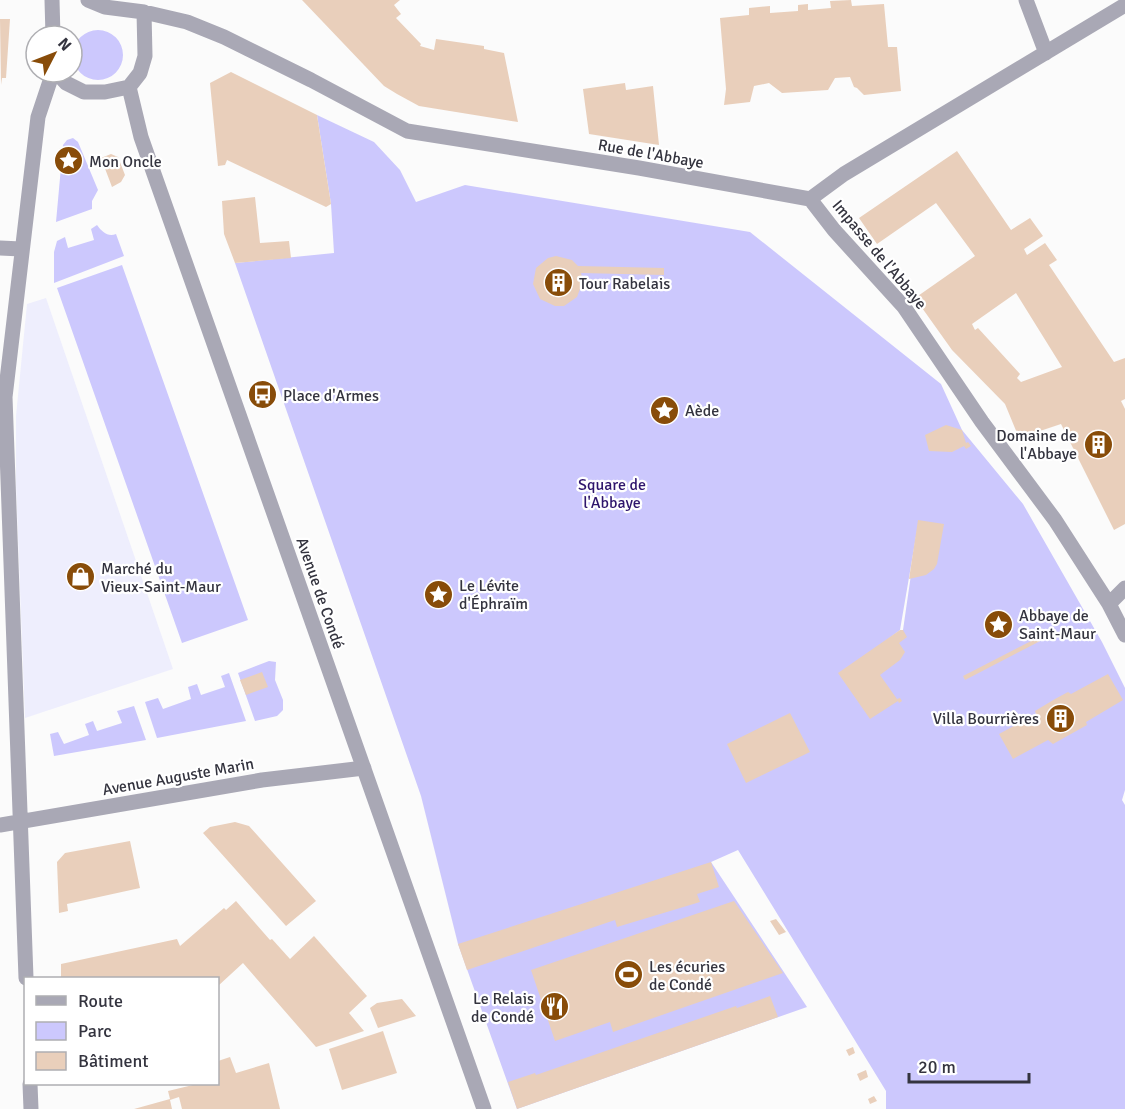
<svg xmlns="http://www.w3.org/2000/svg" width="1125" height="1109" viewBox="0 0 1125 1109" font-family="Signika,sans-serif">
<rect width="100%" height="100%" fill="#fbfbfb"/>
<path fill="#eeeefd" d="M46,298l127,371 -148,49 -9,-233v-69l11,-112z"/>
<path fill="#ccc8fd" fill-rule="evenodd" d="M73 55a25 25 0 1 1 50 0a25 25 0 1 1-50 0Z
M317,115l57,27 26,28 16,32 49,-17 285,47 191,152 21,46 61,74 79,138 23,46v102l-3,10 3,5v304h-239v-18l-148,-241 -27,12 96,145 -290,102 -59,-165 -37,-148 -186,-533 99,-10 -3,-49zM919,519l-16,111 -23,15 20,-15z
M73,138l5,4 20,48 -6,11v8l-36,13 7,-77 4,-5z
M97,225c5,7 11,12 19,9l8,22 -70,27v-31l3,-11 8,-4 3,11 26,-8 -3,-11z
M122,265l126,355 -66,23 -125,-355z
M269,661l7,1 -1,18 8,20v10l-6,6 -22,5 -17,-48z
M229,673l17,48 -89,17 -12,-36 13,-4 5,11 28,-10 -3,-12 9,-3 4,11 24,-8 -4,-11z
M134,706l12,34 -92,16 -4,-22 8,-2 6,12 25,-9 -4,-11 8,-3 4,10 25,-8 -5,-12z"/>
<path fill="#e9cfbb" fill-rule="evenodd" d="M302,0h98l-6,5 7,9 -5,4 25,26 -1,2 14,4 2,-11 48,7v3l20,4 14,69 -99,-16 -22,-12 -13,-8z
M851,0l1,6 32,-2 4,43h9l4,44 -37,4 -7,-7 -3,-1 -4,-10 -15,1 -7,12 -46,3 -13,-10 -15,3 -4,16 -26,3 2,-16 -6,-71 29,-3v-7l21,-2v7l28,-2v-6l10,-1v6l23,-2 -1,-7z
M0,19h10l-4,59h-4l-1,7z
M231,72l86,43 14,89 -5,3 -99,-47 -2,5 -7,1 -8,-83z
M625,83l1,7 27,-4 6,59 -70,-11 -6,-45z
M957,151l54,79 19,-12 13,18 -19,13 3,6 18,-12 12,17 -8,5 65,97 11,-4v41l-4,2 4,8v115l-11,6 -53,-106 -42,14 -14,-34 -53,-54 -37,-52 60,-42 -39,-53 -59,41 -18,-26zM1016,293l46,74 -41,15 -4,-4 3,-4 -42,-46 -3,2 -3,-6z
M111,154l7,3 7,18 -4,7 -9,5 -11,-29z
M255,197l5,46 29,-2 2,17 -56,5 -11,-29 -2,-33z
M556,256l16,4 6,6 86,2v7l-83,-2 2,8 -6,16 -13,9h-9l-15,-7 -7,-15 3,-16 12,-10z
M946,425l16,5 4,13 2,-1 3,4 -5,3 -2,-3 -12,6 -23,-1 -4,-16z
M918,520l26,4 -7,40 -3,5 -8,6 -17,4z
M900,630h3l4,7 -8,6 6,9 -5,8 -20,15 17,24 3,-1 2,3 -3,2 -1,-2 -28,18 -32,-46z
M1047,633l1,4 -83,43 -2,-4z
M262,672l6,15 -22,8 -6,-15z
M1108,674l15,26 -37,22 1,3 -34,19 -5,-4 -35,19 -14,-25 37,-20 -1,-3 20,-12 13,-7 3,2z
M790,713l20,39 -64,31 -19,-39z
M235,822l14,4 67,75 -30,25 -83,-93 7,-6z
M130,841l10,47 -73,16 1,7 -9,2 -2,-51 8,-9z
M711,862l8,25 -22,7 3,8 -83,25 -2,-7 -148,50 -9,-26z
M236,901l34,39 2,-1 18,20 24,-23 53,60 -18,17 15,18 -48,16 -73,-84 -25,23v-8h-157v-14l116,-25 3,7 44,-38 2,2z
M734,901l49,72 -170,59 -3,-10 -55,19 -24,-71z
M776,919l10,13 -7,3 -9,-14z
M770,996l8,21 -261,92 -9,-27 27,-9 1,2 200,-69 1,2z
M402,999l14,17 -38,12 -8,-20 7,-5z
M383,1031l14,42 -55,17 -13,-41z
M853,1047l2,6 -6,3 -3,-6z
M230,1057l6,16 33,-10 11,46h-98l-3,-12 -9,3 2,9h-38l36,-10 -2,-8 29,-7h21v-23z
M866,1070l2,7 -8,4 -3,-7z
M874,1096l3,5 -7,3 -2,-5z"/>
<g fill="none" stroke-linecap="round" stroke-linejoin="round">
<path stroke="#a9a8b5" stroke-width="15" d="M52,0l1,36
M88,0l17,7 39,5 43,10 37,15 87,43 96,51 232,37 171,31 34,-25 281,-169
M1026,0l20,53
M56,72l10,11 18,9h21l24,-5 11,-14 5,-17 -1,-44
M129,87l12,50 343,972
M810,199l24,31 70,77 78,115 73,98 54,84 16,31
M0,248l21,1
M1109,604l16,-16
M0,825l262,-45 102,-12
M26,978l-21,-581 33,-280 15,-45
M30,1084l1,25"/>
</g>
<defs>
<symbol id="sight-disc" viewBox="-11 -11 22 22"><circle r="9.5" fill="#884c09" stroke="#fff"/><path d="M0-6L1.8-2.2L6-1.7L2.9 1.2L3.7 5.4L0 3.3L-3.7 5.4L-2.9 1.2L-6-1.7L-1.8-2.2Z" fill="#fff"/></symbol>
<symbol id="building-disc" viewBox="-11 -11 22 22"><circle r="9.5" fill="#884c09" stroke="#fff"/><path d="M-4-6H4V6H1V3H-1V6H-4ZM-2.5-4.3h1.7v1.8h-1.7ZM.8-4.3h1.7v1.8H.8ZM-2.5-1h1.7V.8h-1.7ZM.8-1h1.7V.8H.8Z" fill="#fff"/></symbol>
<symbol id="bus-disc" viewBox="-11 -11 22 22"><circle r="9.5" fill="#884c09" stroke="#fff"/><path d="M-5-6H5V4H4V6H2V4H-2V6H-4V4H-5ZM-3.5-4V0h7V-4ZM-3.5 1.2v1.5H-2V1.2ZM2 1.2v1.5H3.5V1.2Z" fill="#fff"/></symbol>
<symbol id="shop-disc" viewBox="-11 -11 22 22"><circle r="9.5" fill="#884c09" stroke="#fff"/><path d="M-5-2.5h2.3a2.7 3.5 0 0 1 5.4 0H5L5.5 6h-11ZM-1.5-2.5h3a1.5 2.3 0 0 0-3 0Z" fill="#fff"/></symbol>
<symbol id="stadium-disc" viewBox="-11 -11 22 22"><circle r="9.5" fill="#884c09" stroke="#fff"/><path d="M0-5a6.5 5 0 1 0 0 10a6.5 5 0 1 0 0-10ZM-3.5-1.8h7v3.6h-7Z" fill="#fff"/></symbol>
<symbol id="restaurant-disc" viewBox="-11 -11 22 22"><circle r="9.5" fill="#884c09" stroke="#fff"/><path d="M-5-6h1v4h1v-4h1v4h1v-4h1v5L-1.5 .5V6h-2V.5L-5-1ZM5-6V6H3V1.5H1.5Q1.5-4 5-6Z" fill="#fff"/></symbol>
</defs>
<g fill-rule="evenodd">
<use href="#sight-disc" x="52" y="144" width="33" height="33"/>
<use href="#building-disc" x="542" y="266" width="33" height="33"/>
<use href="#bus-disc" x="246" y="378" width="33" height="33"/>
<use href="#sight-disc" x="648" y="394" width="33" height="33"/>
<use href="#building-disc" x="1082" y="428" width="33" height="33"/>
<use href="#shop-disc" x="64" y="560" width="33" height="33"/>
<use href="#sight-disc" x="422" y="578" width="33" height="33"/>
<use href="#sight-disc" x="982" y="608" width="33" height="33"/>
<use href="#building-disc" x="1044" y="702" width="33" height="33"/>
<use href="#stadium-disc" x="612" y="958" width="33" height="33"/>
<use href="#restaurant-disc" x="538" y="990" width="33" height="33"/>
</g>
<g text-anchor="middle" stroke-width="4.5" stroke-linejoin="round" paint-order="stroke">
<g font-size="16" fill="#34343f" stroke="#fff">
<text transform="translate(651 153) rotate(10)" y="6">Rue de l'Abbaye</text>
<text transform="translate(880 254) rotate(50)" y="6">Impasse de l'Abbaye</text>
<text transform="translate(321 593) rotate(71)" y="6">Avenue de Condé</text>
<text transform="translate(178 776) rotate(-10)" y="6">Avenue Auguste Marin</text>
</g>
<g font-size="16" fill="#34343f" stroke="#fff" text-anchor="start">
<text x="89" y="167">Mon Oncle</text>
<text x="579" y="289">Tour Rabelais</text>
<text x="283" y="401">Place d'Armes</text>
<text x="685" y="416">Aède</text>
<text x="1077" y="441" text-anchor="end">Domaine de<tspan x="1077" dy="18">l'Abbaye</tspan></text>
<text x="101" y="574">Marché du<tspan x="101" dy="18">Vieux-Saint-Maur</tspan></text>
<text x="459" y="591">Le Lévite<tspan x="459" dy="18">d'Éphraïm</tspan></text>
<text x="1019" y="621">Abbaye de<tspan x="1019" dy="18">Saint-Maur</tspan></text>
<text x="1039" y="724" text-anchor="end">Villa Bourrières</text>
<text x="649" y="972">Les écuries<tspan x="649" dy="18">de Condé</tspan></text>
<text x="534" y="1004" text-anchor="end">Le Relais<tspan x="534" dy="18">de Condé</tspan></text>
</g>
<g font-size="16" fill="#2e156c" stroke="#fff">
<text x="612" y="490">Square de<tspan x="612" dy="18">l'Abbaye</tspan></text>
</g>
</g>
<rect x="24" y="977" width="195" height="108" fill="#ffffff" stroke="#aeaeb2" stroke-width="1.5"/>
<rect x="36" y="996" width="30" height="9" fill="#a9a8b5" stroke="#aeaeb2" stroke-width="1.5"/>
<text x="78" y="1007" font-size="18" fill="#34343f">Route</text>
<rect x="36" y="1022" width="30" height="18" fill="#ccc8fd" stroke="#aeaeb2" stroke-width="1.5"/>
<text x="78" y="1037" font-size="18" fill="#34343f">Parc</text>
<rect x="36" y="1052" width="30" height="18" fill="#e9cfbb" stroke="#aeaeb2" stroke-width="1.5"/>
<text x="78" y="1067" font-size="18" fill="#34343f">Bâtiment</text>
<g transform="translate(54 54) rotate(48)"><circle r="28" fill="#ffffff" stroke="#aeaeb2" stroke-width="1.5"/>
<path d="M0-4.5L10 22L0 15L-10 22Z" fill="#884c09"/>
<text y="-9" font-size="16" font-weight="bold" text-anchor="middle" fill="#34343f">N</text>
</g>
<path d="M909 1073v9h120v-9" fill="none" stroke="#34343f" stroke-width="3"/>
<text x="918" y="1073" font-size="18" fill="#34343f" stroke="#ffffff" stroke-width="4.5" paint-order="stroke">20 m</text>
</svg>
